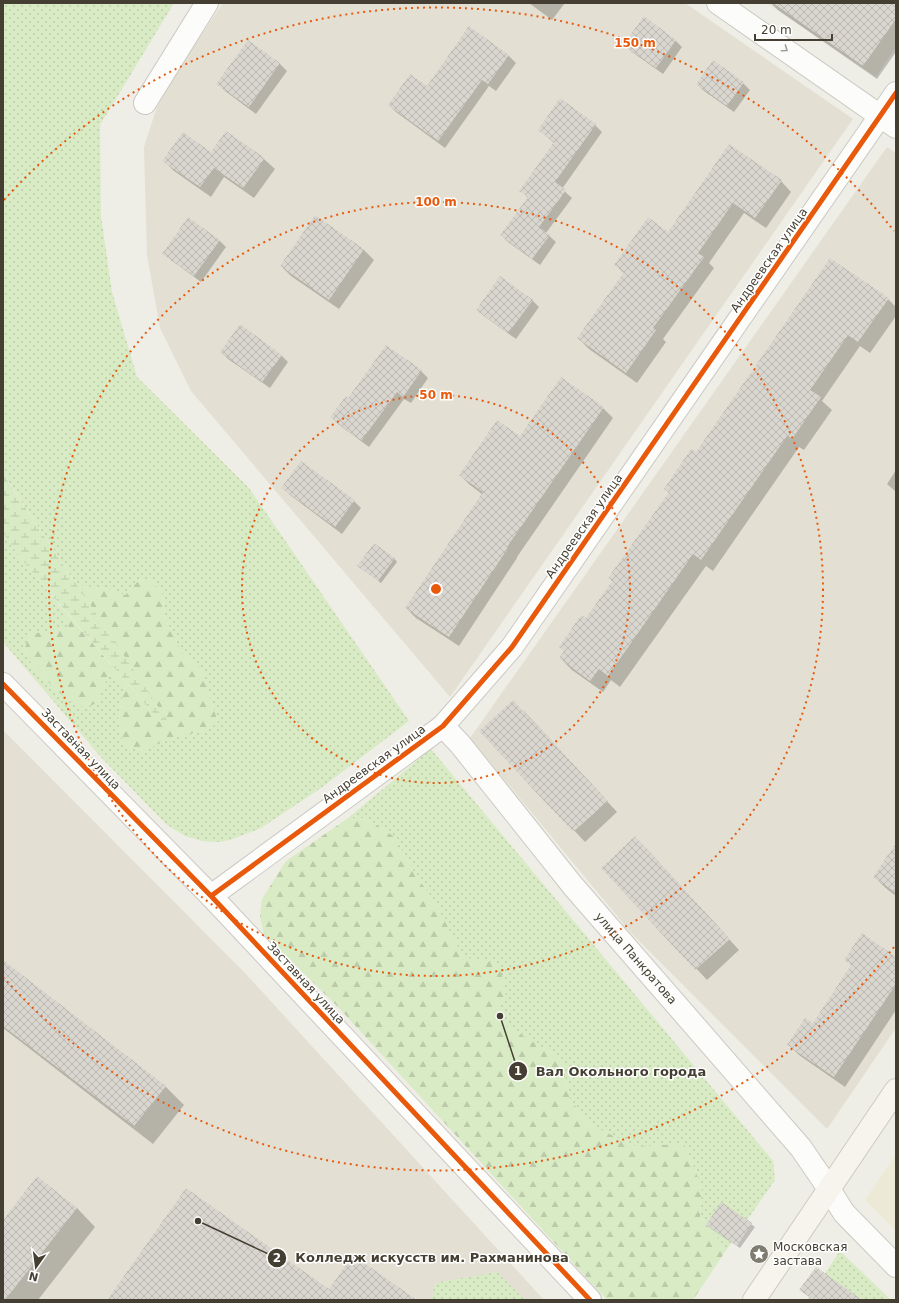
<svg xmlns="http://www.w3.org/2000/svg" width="899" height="1303" viewBox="0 0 899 1303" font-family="'DejaVu Sans',sans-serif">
<defs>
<pattern id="forest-firs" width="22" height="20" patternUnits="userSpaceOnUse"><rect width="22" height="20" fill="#d8ebc4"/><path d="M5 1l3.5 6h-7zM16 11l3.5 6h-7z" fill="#bbcba9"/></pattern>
<pattern id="wetland-marsh" width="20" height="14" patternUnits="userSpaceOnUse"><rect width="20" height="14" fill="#d8ebc4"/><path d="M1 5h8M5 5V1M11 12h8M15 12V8" fill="none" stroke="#bbcba9"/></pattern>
<pattern id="park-dots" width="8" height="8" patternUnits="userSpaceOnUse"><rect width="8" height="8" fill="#d8ebc4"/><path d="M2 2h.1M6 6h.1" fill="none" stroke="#bbcba9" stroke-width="1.8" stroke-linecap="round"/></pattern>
<pattern id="building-cross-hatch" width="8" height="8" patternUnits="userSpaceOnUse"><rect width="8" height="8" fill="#d8d6ce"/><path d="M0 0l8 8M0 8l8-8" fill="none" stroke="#bbb9b1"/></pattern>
</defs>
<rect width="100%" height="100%" fill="#eeede6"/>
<path fill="#e3e0d3" d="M223,3h462l168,116 -403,578 -259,-306 -31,-63 -13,-73 -3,-108 13,-40 20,-36z
M767,3h129v44l-20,30z
M887,147l9,6v875l-69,101 -195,-195 -162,-196z
M3,730l242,243 299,327h-541z"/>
<path fill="#ede9d7" d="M896,1154v77l-31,-31z"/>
<path fill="url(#forest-firs)" d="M151,579l11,14 4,27 17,35 17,10 18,57 -13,9 -33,7 -28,13 -20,-5 -6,-27 6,-28 -15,-17 -12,29 -12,6 -18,-9 -13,-12 -20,-20 -10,-17 5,-17 39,-7 -11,-25 107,124 5,-3 -4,-5 -88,-133 32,4 16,6 13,-14z
M348,818h19l28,19 19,35 22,32 32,54 32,6 6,29 -6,14 4,17 58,35 8,41 23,26 44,21 47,-4 18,44 -2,29 27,33 -34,51h-86l-269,-293 -74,-73 -4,-18 2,-17 24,-38z"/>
<path fill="url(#wetland-marsh)" d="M3,466l5,16 161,241 -5,3 -143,-167 -18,-26z"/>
<path fill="url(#park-dots)" d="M3,3h171l-74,122 1,91 11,76 25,85 112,111 160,233 -88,67 -60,40 -31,12 -10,2 -18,-1 -17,-5 -19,-12 -66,-68 -97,-114v-109l18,26 36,43 12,25 -40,7 -5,17 10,17 20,20 13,12 18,8 12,-5 12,-29 15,16 -6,29 6,27 19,5 29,-13 33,-7 13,-9 -18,-57 -17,-10 -17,-35 -4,-27 -11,-14 -13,2 -13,14 -16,-6 -32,-4 -69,-104 -5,-15z
M431,749l342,412 2,19 -48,69 -27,-33 2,-29 -18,-44 -47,4 -44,-21 -23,-26 -8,-41 -58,-35 -4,-17 6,-14 -7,-29 -31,-6 -8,-7 -24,-47 -22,-32 -19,-35 -28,-19h-19z
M840,1251l51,49h-84z
M497,1272l28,28h-93l3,-17z"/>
<path fill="#0003" d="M529,3h36l-13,17z
M771,3h125v49l-19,27 -99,-69z
M469,28l40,28 7,7 -20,28 -7,-5 -44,62 -49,-36 -7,-7 38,-18z
M675,40l7,7 -19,27 -31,-22 -7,-7z
M248,42l32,22 7,7 -31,43 -31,-23 -7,-7z
M743,83l7,7 -16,22 -30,-21 -7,-7z
M595,125l7,7 -40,57 10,9 -26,35 10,9 -16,23 -32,-23 -7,-7 27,-37 -7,-8 33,-47 -15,-13z
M730,145l51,36 10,11 -25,36 -22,-15 -35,50 5,5 -51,71 3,3 -29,41 -48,-34 -11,-11 46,-65 -9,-8 53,-32z
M212,153l52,6 11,10 -21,29 -30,-21 -13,20 -37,-26 -10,-10z
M219,240l7,7 -25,35 -30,-22 -7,-6z
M363,249l11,11 -35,49 -48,-33 -10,-10z
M888,299l8,8v9l-26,37 -10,-7 -38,55 10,9 -28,40 -5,-3 -86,124 -7,-5 -86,121 -9,-7 -8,12 -31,-22 -12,-12 53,-77 56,-88 -4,-5 31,-34z
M532,300l7,7 -23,32 -32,-23 -7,-7z
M386,346l35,25 7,7 -17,25 -7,-4 -35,48 -31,-23 -7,-7 18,-17z
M221,352l60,3 7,7 -18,26 -42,-29z
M603,408l10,10 -96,139v1l-58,88 -43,-28 -10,-10 76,-114 -12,-9 -10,-10 61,-38z
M896,470v22l-9,-8z
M283,488l71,13 7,7 -19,26 -52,-39z
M394,558l3,4 -16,21 -19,-14z
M524,711l93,101 -32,30 -104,-111z
M896,845v51l-8,-6 -14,-13z
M646,848l93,102 -32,30 -104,-112z
M896,958v52l-51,77 -46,-32 -10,-10 24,-20 39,-59 -6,-6z
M3,961l162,125 19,19 -31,39 -150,-116z
M37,1178l40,30 18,19 -57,73h-35v-79z
M722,1203l33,24 -15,21 -30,-20z"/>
<path fill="url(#building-cross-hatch)" d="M773,3h123v16l-33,47z
M644,16l32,24 -20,28 -33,-23z
M469,26l40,29 -21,29 -6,-4 -44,61 -50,-36 22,-31 17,12z
M248,40l32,23 -31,44 -33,-23z
M713,60l31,22 -17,24 -31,-22z
M560,98l36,26 -41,58 11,8 -27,37 11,8 -18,24 -32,-24 28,-38 -9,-6 35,-49 -16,-12z
M226,131l39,27 -22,30 -29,-20 -14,19 -38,-26 21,-29 28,20z
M729,144l53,36 -27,38 -22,-15 -35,50 6,4 -51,71 3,2 -30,43 -49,-35 47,-66 -10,-7 34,-48 20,15z
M315,215l49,34 -35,51 -49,-34z
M188,217l32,23 -26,36 -32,-22z
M830,258l59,40 -31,44 -10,-7 -38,55 11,7 -29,42 -5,-3 -86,124 -8,-6 -85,122 -9,-7 -9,12 -31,-23 5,-7 -5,-4 22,-32 5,3 26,-37 -4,-3 61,-86 -5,-3 27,-40 5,3z
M500,276l33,24 -25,33 -32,-23z
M240,324l42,31 -20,27 -42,-30z
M386,345l36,25 -19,27 -6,-5 -36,49 -31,-24 16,-21 2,2z
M561,377l43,30 -97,140 1,1 -59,89 -44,-29 78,-116 -24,-17 38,-55 23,16z
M301,461l54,39 -20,27 -54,-39z
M374,543l21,15 -17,23 -21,-15z
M513,700l95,101 -35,31 -94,-101z
M635,836l95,103 -35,31 -94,-102z
M896,843v50l-23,-16z
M862,933l34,24v27l-62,93 -47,-32 18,-27 8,5 38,-58 -7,-5z
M3,960l163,126 -32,40 -131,-100z
M37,1176l40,32 -72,92h-2v-80z
M186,1188l143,101 24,-34 64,45h-310z
M721,1202l31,21 -15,23 -31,-21z
M816,1267l46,33h-48l-15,-10z"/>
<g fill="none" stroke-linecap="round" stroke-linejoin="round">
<defs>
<g id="street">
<path d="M718,3l178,124"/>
<path d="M145,103l62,-100"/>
<path d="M3,684l208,212 379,404"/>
<path id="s1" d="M443,726l17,18 113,142 228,262 28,41 15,24 52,53"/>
<path d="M211,896l232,-170 69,-79 384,-554"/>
</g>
<path id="secondary" d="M754,1300l142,-210"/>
</defs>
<use href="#street" stroke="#cbc9c2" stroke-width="24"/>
<use href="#secondary" stroke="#cecbbd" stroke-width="24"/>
<use href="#street" stroke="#fcfcfb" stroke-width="22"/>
<use href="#secondary" stroke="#f6f4ed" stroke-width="22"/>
<defs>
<path id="cycleway" d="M3,684l208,212 379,404
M211,896l232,-170 69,-79 384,-554"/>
</defs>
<use href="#cycleway" stroke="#fff" stroke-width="8"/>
<use href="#cycleway" stroke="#e8590c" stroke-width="5"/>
</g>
<defs><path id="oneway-chevron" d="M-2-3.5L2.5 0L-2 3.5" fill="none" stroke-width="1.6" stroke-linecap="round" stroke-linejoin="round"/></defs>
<use stroke="#a09e96" href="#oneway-chevron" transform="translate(785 49) rotate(35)"/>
<g fill="none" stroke="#e8590c" stroke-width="2" stroke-dasharray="2 4">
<circle cx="436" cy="589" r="194"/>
<circle cx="436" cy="589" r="387"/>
<path d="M894 947A581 581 0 0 1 4 978M4 200A581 581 0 0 1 894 231"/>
</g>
<defs>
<symbol id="sight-disc" viewBox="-11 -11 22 22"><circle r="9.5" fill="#807c71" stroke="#fff"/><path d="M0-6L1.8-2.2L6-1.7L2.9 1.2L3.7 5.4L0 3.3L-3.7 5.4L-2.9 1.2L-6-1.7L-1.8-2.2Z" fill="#fff"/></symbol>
</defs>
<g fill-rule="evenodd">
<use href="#sight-disc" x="748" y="1243" width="22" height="22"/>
</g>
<g text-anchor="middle" stroke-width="3" stroke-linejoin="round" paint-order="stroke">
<g font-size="12" fill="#443f32" stroke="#fff">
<text transform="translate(769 260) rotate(-55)" y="4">Андреевская улица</text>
<text transform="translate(584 526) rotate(-55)" y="4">Андреевская улица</text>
<text transform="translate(81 749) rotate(46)" y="4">Заставная улица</text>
<text transform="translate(374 764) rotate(-36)" y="4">Андреевская улица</text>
<text dy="4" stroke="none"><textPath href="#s1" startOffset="302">улица Панкратова</textPath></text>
<text transform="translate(306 983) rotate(47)" y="4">Заставная улица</text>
</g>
<g font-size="12" fill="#443f32" stroke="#fff" text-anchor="start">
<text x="773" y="1251">Московская<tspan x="773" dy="14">застава</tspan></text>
</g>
</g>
<circle cx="436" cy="589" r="6" fill="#e8590c" stroke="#fff" stroke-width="2"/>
<g font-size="12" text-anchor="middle" font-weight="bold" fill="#e8590c" stroke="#fff" stroke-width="3" stroke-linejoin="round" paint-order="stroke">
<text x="635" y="47">150 m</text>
<text x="436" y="206">100 m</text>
<text x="436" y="399">50 m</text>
</g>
<path fill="none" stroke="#443f32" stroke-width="1.5" d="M500 1016L518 1071M198 1221L277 1258"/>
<g fill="#443f32" stroke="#fff" stroke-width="1.5">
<circle cx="500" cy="1016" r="4"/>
<circle cx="198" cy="1221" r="4"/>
<circle cx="518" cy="1071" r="10"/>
<circle cx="277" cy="1258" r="10"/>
</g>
<g font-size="12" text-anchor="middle" font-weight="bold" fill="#fff">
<text x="518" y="1075">1</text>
<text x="277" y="1262">2</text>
</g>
<g font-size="13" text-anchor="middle" font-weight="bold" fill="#443f32" stroke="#fff" stroke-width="3" stroke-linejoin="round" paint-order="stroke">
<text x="621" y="1076">Вал Окольного города</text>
<text x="432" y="1262">Колледж искусств им. Рахманинова</text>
</g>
<rect width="899" height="1303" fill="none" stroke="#443f32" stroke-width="8"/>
<g transform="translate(36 1267) rotate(194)" stroke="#ffffff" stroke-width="3" paint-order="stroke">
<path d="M0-3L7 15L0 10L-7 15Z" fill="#443f32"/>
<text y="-6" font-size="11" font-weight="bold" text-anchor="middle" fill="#443f32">N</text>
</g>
<path d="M755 34v6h77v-6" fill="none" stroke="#443f32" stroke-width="2"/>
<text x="761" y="34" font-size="12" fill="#443f32" stroke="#ffffff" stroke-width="3" paint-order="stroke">20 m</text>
</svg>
